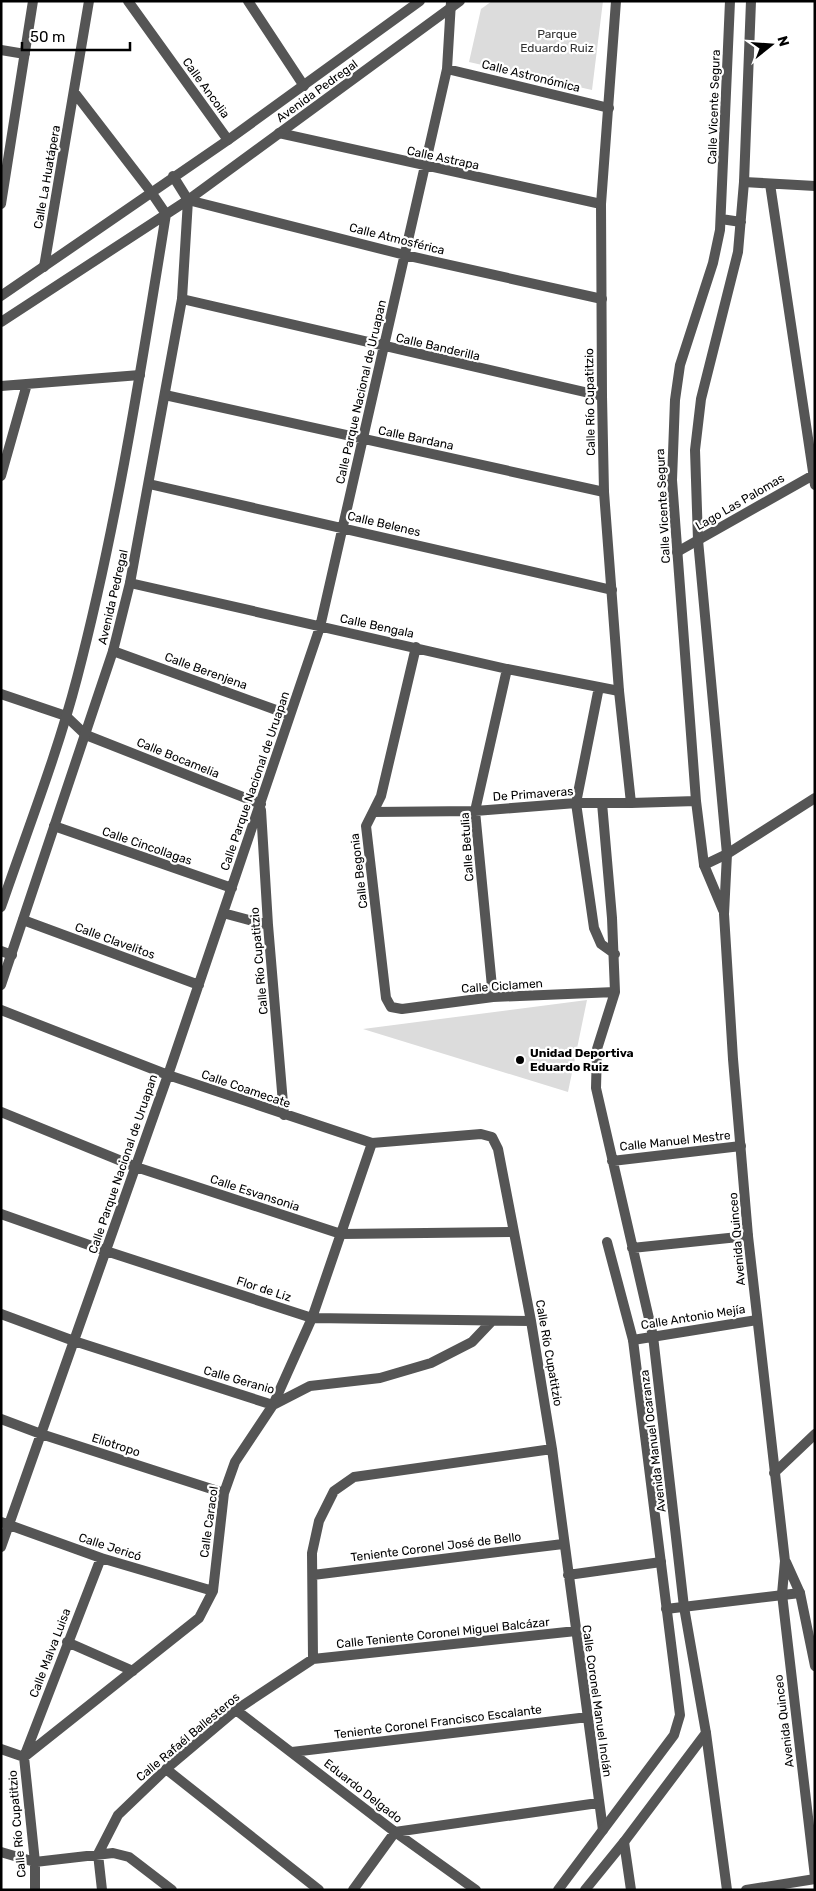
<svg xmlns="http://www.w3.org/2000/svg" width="816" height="1891" viewBox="0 0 816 1891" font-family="Rubik,sans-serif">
<rect width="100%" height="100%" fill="#fff"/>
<path fill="#dcdcdc" d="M492,1h111l-11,89 -123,-28 12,-53z
M587,1000l-19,92 -205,-63z"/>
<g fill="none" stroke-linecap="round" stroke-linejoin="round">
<path stroke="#555" stroke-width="10" d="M128,1l100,139
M248,1l56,85
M1,50l24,4
M447,69l162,39
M74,92l77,100
M279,133l322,71
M744,182l71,4
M770,184l45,301
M188,200l217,55 197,44
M1,204l32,-203
M44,267l45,-266
M182,299l420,97
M1,386l139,-11
M165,395l439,97
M1,476l26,-92
M149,484l463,106
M677,552l138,-78
M130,583l377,86 112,22
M416,647l-35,149 -15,30 20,172 5,9 11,2 91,-12 122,-5
M113,651l177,64
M599,687l-23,116 18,125 7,16 14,10
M1,694l65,22 20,19 175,69
M602,803l10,115 3,74 -18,57 -1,39 57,248
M261,810l7,115 16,190
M373,812l102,-1 101,-8h55
M54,826l178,62
M704,865l23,-11 88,-56
M223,913l45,12
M23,920l176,65
M1,951l11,4
M493,997l-18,-186 32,-142
M1,1010l167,65 204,68 109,-9 11,3 6,12 33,172 21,128 51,381
M1,1112l135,55 205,67 173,-2
M612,1161l129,-15
M1,1214l105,37 206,67 219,3
M607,1242l26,98
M632,1248l116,-12
M1,1314l73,27 199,64 37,-19 70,-8 51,-15 41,-21 19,-20
M1,1419l40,15 183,59
M1,1522l100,36 112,33
M1,1547l167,-472 152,-448 127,-558 4,-67
M313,1575l250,-31
M568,1575l93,-13
M666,1609l134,-16
M67,1642l66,29
M313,1659l263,-28
M236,1710l159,122 81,58
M706,1733l21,157
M1,1749l23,8
M292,1752l296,-35
M24,1757l175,-139 14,-27 11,-98 11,-31 38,-57 39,-87 60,-175
M166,1769l153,121
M624,1842l7,48
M1,1852l34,10 78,-9 16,4 43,33
M35,1890v-28l-11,-105 77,-199
M102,1890l-4,-36 20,-39 48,-46 70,-59 77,-51 -1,-106 7,-32 15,-30 20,-14 198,-28
M353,1890l42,-58 203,-29
M746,1890l69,-11"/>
<path stroke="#555" stroke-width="10" d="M616,1l-15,203 1,192 2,96 15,199 12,112 65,-2
M751,1l-7,181 -6,70 -37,147 -6,51 3,90 29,314 -3,60 9,145 15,177 37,325 -3,33 33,283
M721,219l20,3
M1,296l227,-156 192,-139
M1,322l187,-122 272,-199
M1,907c26,-76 56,-152 76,-229 40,-153 64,-309 89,-464l-15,-22
M723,910l-19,-45 -8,-64 -24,-321 3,-80 5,-35 33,-102 7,-33 10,-229
M1,985l112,-334 17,-68 52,-284 6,-99 -15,-24
M774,1473l41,-39
M786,1562l14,31 15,73
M558,1890l116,-155 6,-20 -47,-375 124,-20
M585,1890l39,-48 82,-109 -22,-126 -31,-271"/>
</g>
<circle fill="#000" stroke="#fff" stroke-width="2" cx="520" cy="1060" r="5"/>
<g text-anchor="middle" stroke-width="4.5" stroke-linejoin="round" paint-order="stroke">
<g font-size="12" fill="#333" stroke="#fff">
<text x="557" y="38">Parque<tspan x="557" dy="14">Eduardo Ruiz</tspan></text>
</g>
<g font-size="12" fill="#000" stroke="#fff">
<text transform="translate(531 76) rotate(14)" y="4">Calle Astronómica</text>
<text transform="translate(206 88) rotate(54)" y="4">Calle Ancolia</text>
<text transform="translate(317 91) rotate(-36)" y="4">Avenida Pedregal</text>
<text transform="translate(714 107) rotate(-88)" y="4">Calle Vicente Segura</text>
<text transform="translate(443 158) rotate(12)" y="4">Calle Astrapa</text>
<text transform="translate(47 177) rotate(-80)" y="4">Calle La Huatápera</text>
<text transform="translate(397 239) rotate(14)" y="4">Calle Atmosférica</text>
<text transform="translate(438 347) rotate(13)" y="4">Calle Banderilla</text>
<text transform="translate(361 392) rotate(-77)" y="4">Calle Parque Nacional de Uruapan</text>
<text transform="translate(590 402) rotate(-91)" y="4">Calle Río Cupatitzio</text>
<text transform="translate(416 438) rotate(12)" y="4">Calle Bardana</text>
<text transform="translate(740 502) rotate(-30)" y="4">Lago Las Palomas</text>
<text transform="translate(663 506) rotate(-93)" y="4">Calle Vicente Segura</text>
<text transform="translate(384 524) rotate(13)" y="4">Calle Belenes</text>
<text transform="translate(113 597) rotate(-77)" y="4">Avenida Pedregal</text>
<text transform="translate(377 626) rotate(12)" y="4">Calle Bengala</text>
<text transform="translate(206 671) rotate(20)" y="4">Calle Berenjena</text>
<text transform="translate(178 758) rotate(22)" y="4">Calle Bocamelia</text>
<text transform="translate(255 781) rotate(-71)" y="4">Calle Parque Nacional de Uruapan</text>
<text transform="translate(533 794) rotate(-4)" y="4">De Primaveras</text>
<text transform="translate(147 846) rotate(19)" y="4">Calle Cincollagas</text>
<text transform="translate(467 847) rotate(-94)" y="4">Calle Betulia</text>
<text transform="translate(359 871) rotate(-97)" y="4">Calle Begonia</text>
<text transform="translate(115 941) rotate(20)" y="4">Calle Clavelitos</text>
<text transform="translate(259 961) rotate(-95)" y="4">Calle Río Cupatitzio</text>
<text transform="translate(502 986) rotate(-4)" y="4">Calle Ciclamen</text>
<text transform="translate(246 1089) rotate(19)" y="4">Calle Coamecate</text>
<text transform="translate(675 1141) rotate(-6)" y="4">Calle Manuel Mestre</text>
<text transform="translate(123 1164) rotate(-71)" y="4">Calle Parque Nacional de Uruapan</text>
<text transform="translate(255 1193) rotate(18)" y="4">Calle Esvansonia</text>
<text transform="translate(737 1239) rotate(-95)" y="4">Avenida Quinceo</text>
<text transform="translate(264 1289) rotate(18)" y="4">Flor de Liz</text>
<text transform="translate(693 1317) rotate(-9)" y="4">Calle Antonio Mejía</text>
<text transform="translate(549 1353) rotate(80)" y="4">Calle Río Cupatitzio</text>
<text transform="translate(239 1380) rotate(16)" y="4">Calle Geranio</text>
<text transform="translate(653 1441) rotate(-97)" y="4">Avenida Manuel Ocaranza</text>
<text transform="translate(116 1445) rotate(18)" y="4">Eliotropo</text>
<text transform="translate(209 1522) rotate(-82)" y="4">Calle Caracol</text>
<text transform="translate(110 1547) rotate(18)" y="4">Calle Jericó</text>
<text transform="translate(436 1547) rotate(-7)" y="4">Teniente Coronel José de Bello</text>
<text transform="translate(443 1633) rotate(-6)" y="4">Calle Teniente Coronel Miguel Balcázar</text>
<text transform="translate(50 1653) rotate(-69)" y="4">Calle Malva Luisa</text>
<text transform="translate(597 1701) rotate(82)" y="4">Calle Coronel Manuel Inclán</text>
<text transform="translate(784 1721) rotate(-97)" y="4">Avenida Quinceo</text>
<text transform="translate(438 1722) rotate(-7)" y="4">Teniente Coronel Francisco Escalante</text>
<text transform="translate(188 1737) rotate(-40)" y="4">Calle Rafaél Ballesteros</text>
<text transform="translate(363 1791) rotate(38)" y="4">Eduardo Delgado</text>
<text transform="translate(17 1824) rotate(-95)" y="4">Calle Río Cupatitzio</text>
</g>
<g font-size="12" font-weight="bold" fill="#000" stroke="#fff" text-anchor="start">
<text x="530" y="1057">Unidad Deportiva<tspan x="530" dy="14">Eduardo Ruiz</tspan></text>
</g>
</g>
<rect width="816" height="1891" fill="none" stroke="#000000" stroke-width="5"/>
<g transform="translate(771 45) rotate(73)" stroke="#ffffff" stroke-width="4" paint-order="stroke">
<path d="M0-4L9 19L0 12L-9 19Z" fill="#000000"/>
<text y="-8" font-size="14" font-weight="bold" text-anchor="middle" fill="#000000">N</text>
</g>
<path d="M22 42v8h108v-8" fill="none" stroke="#000000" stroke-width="2.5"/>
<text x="30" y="42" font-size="15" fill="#000000" stroke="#ffffff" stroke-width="4" paint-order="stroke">50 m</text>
</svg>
